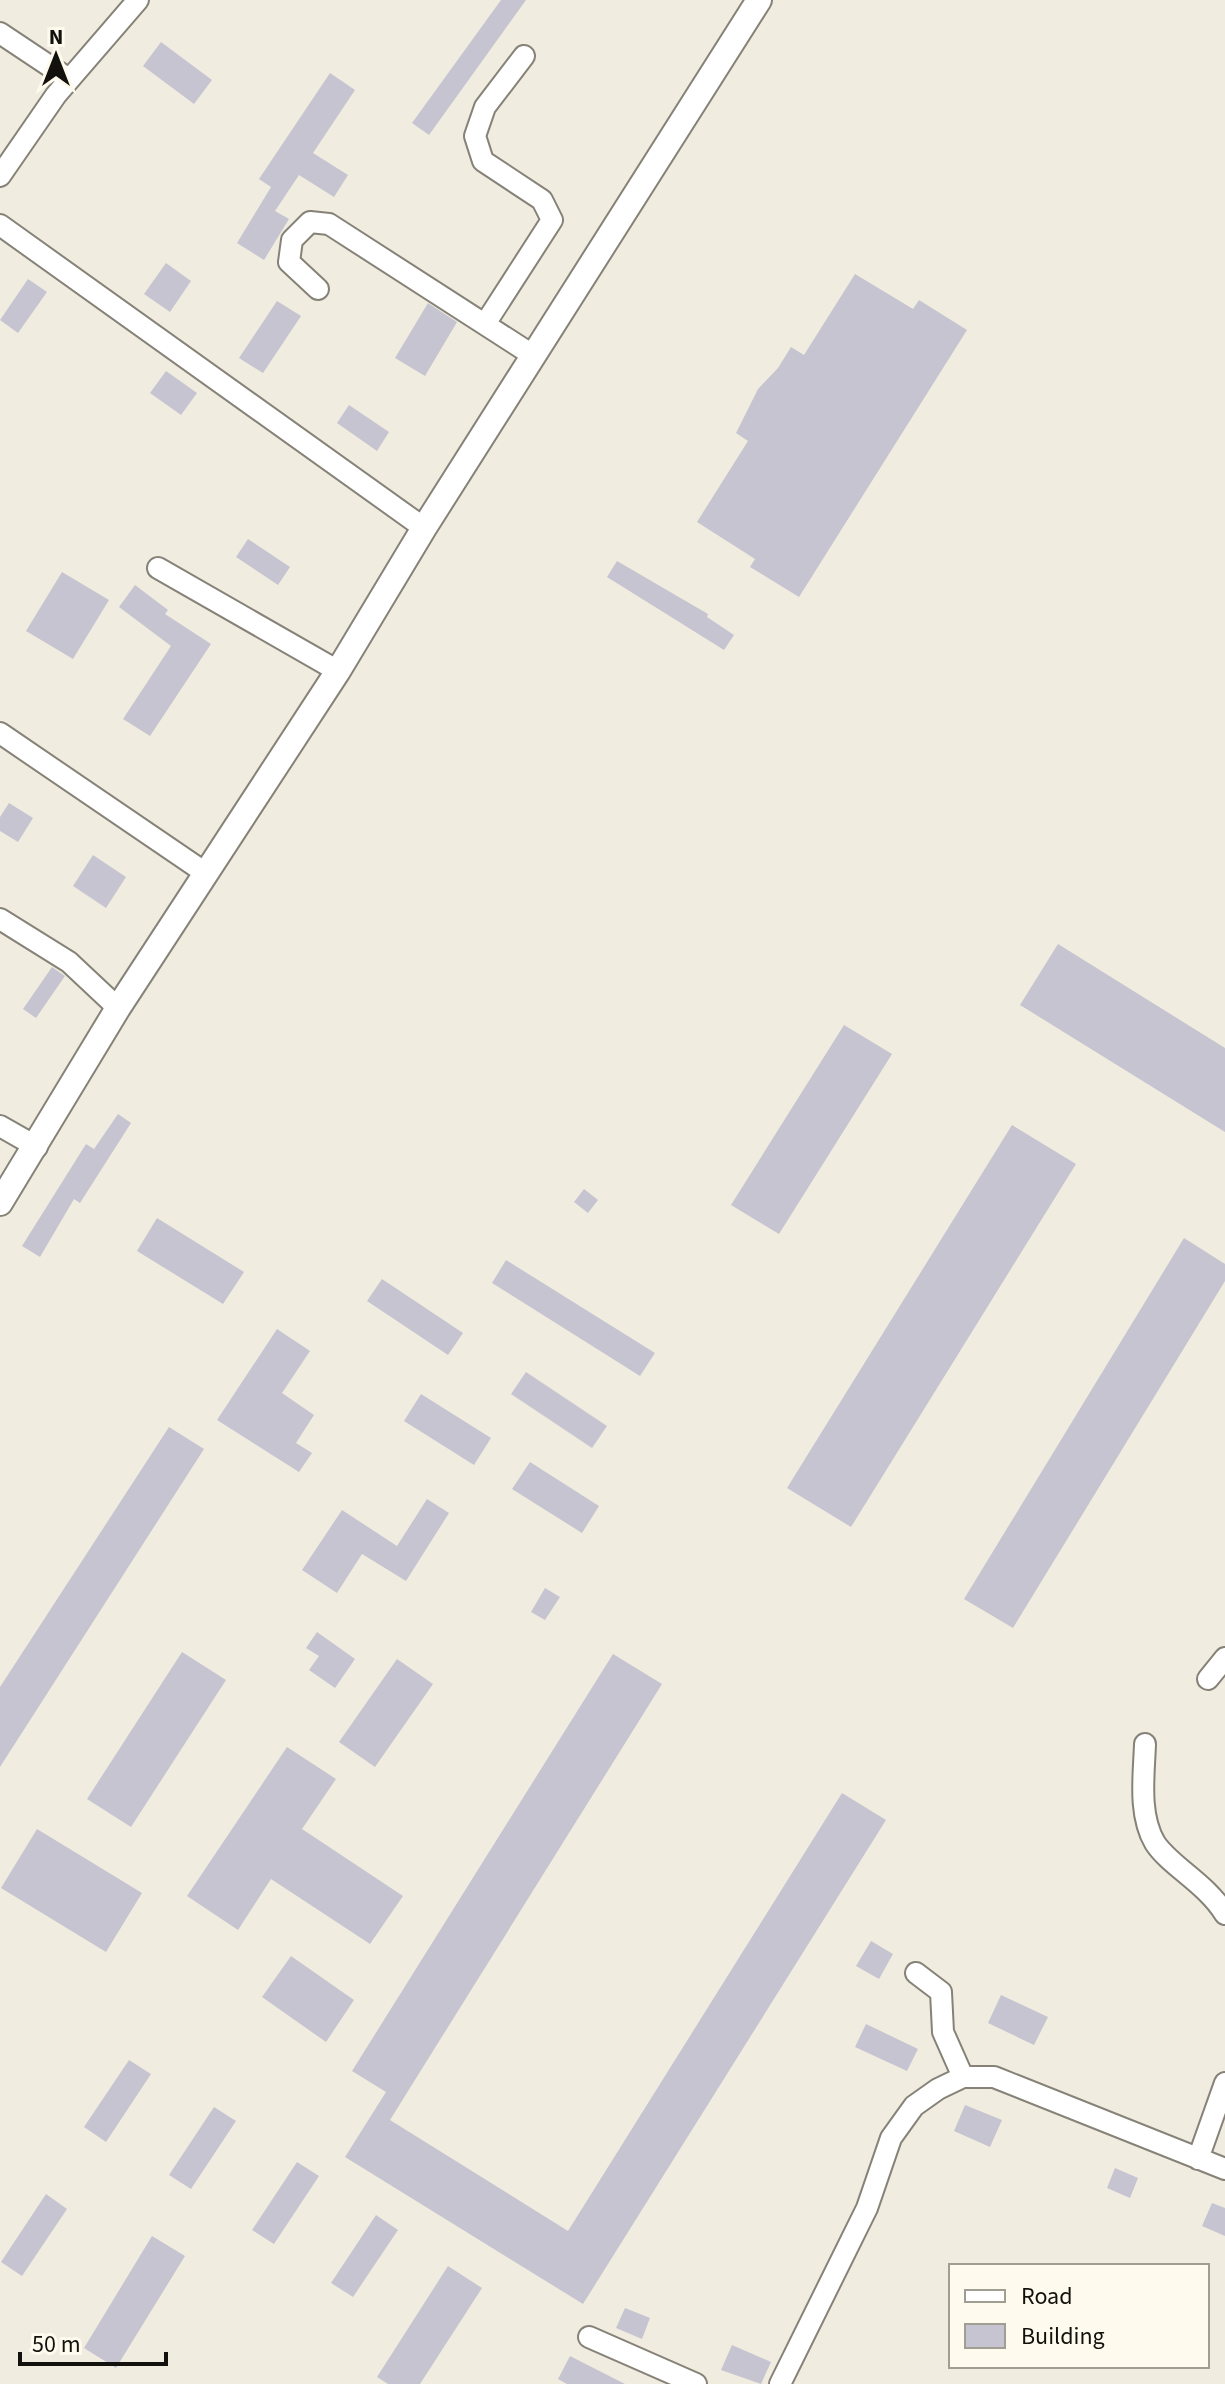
<svg xmlns="http://www.w3.org/2000/svg" width="1225" height="2384" viewBox="0 0 1225 2384" font-family="'Source Sans 3',sans-serif">
<rect width="100%" height="100%" fill="#f1ece0"/>
<path fill="#c6c4d0" d="M501,0h25l-97,135 -17,-12z
M161,42l51,38 -18,24 -51,-38z
M330,73l25,17 -42,63 35,22 -14,22 -35,-22 -24,36 14,8 -25,41 -27,-17 34,-56 -12,-8z
M166,263l25,18 -21,31 -26,-18z
M855,274l58,35 6,-9 48,30 -168,267 -49,-30 5,-8 -58,-37 51,-81 -12,-8 22,-44 20,-21 13,-21 13,8z
M28,279l19,13 -29,41 -18,-13z
M277,301l24,15 -38,57 -24,-15z
M428,303l29,19 -32,54 -30,-18z
M166,371l31,22 -16,22 -31,-22z
M349,405l40,27 -12,19 -40,-28z
M248,539l42,28 -12,18 -42,-28z
M617,561l91,53 -1,3 27,18 -10,15 -117,-73z
M62,572l47,28 -36,59 -47,-28z
M135,585l33,25 -3,4 46,30 -61,92 -27,-17 48,-73 -52,-39z
M9,803l24,15 -15,24 -18,-11v-14z
M93,855l33,22 -20,31 -33,-22z
M1058,944l167,104v84l-205,-127z
M52,967l13,9 -29,42 -13,-9z
M844,1025l48,29 -113,180 -48,-29z
M118,1114l13,9 -51,80 -6,-4 -34,58 -18,-11 64,-102 8,5z
M1012,1125l64,39 -225,363 -64,-39z
M584,1189l14,11 -10,13 -14,-11z
M157,1218l87,54 -21,32 -86,-53z
M1184,1238l41,26v17l-212,347 -49,-29z
M506,1260l149,93 -15,23 -148,-93z
M382,1279l81,54 -15,22 -81,-54z
M277,1329l33,22 -28,42 32,22 -18,28 16,10 -13,19 -82,-52z
M526,1372l81,54 -15,22 -81,-54z
M421,1394l70,44 -17,27 -70,-44z
M169,1427l35,22 -204,318v-80z
M530,1462l69,44 -17,27 -70,-44z
M427,1499l22,14 -43,68 -44,-27 -25,39 -35,-23 40,-60 55,36z
M545,1588l15,9 -15,23 -14,-8z
M317,1632l38,27 -20,29 -26,-18 10,-14 -13,-8z
M182,1652l44,28 -95,147 -44,-28z
M613,1654l49,30 -272,436 178,111 274,-438 44,27 -303,484 -238,-147 41,-65 -34,-21z
M397,1659l36,25 -58,83 -36,-25z
M287,1747l49,32 -34,50 101,67 -33,48 -99,-65 -33,51 -51,-34z
M37,1829l105,64 -36,59 -105,-64z
M871,1941l22,13 -14,25 -23,-13z
M291,1956l63,44 -28,42 -64,-45z
M1001,1995l47,22 -14,28 -46,-22z
M866,2024l52,25 -11,22 -52,-24z
M129,2060l22,14 -45,68 -22,-15z
M965,2105l37,15 -12,27 -36,-16z
M214,2107l22,14 -45,68 -22,-14z
M297,2162l22,14 -45,68 -22,-14z
M1115,2168l23,10 -8,20 -23,-10z
M46,2194l21,15 -45,67 -21,-14z
M1212,2203l13,5v28l-23,-10z
M376,2215l22,15 -45,67 -22,-14z
M152,2236l33,20 -69,112 -32,-20z
M448,2266l34,22 -62,96h-32l-11,-7z
M625,2308l25,10 -8,21 -26,-11z
M732,2345l39,17 -10,22 -40,-14z
M570,2356l55,28h-58l-9,-5z"/>
<g fill="none" stroke-linecap="round" stroke-linejoin="round">
<defs>
<path id="minor" d="M0,33l69,46
M0,176l56,-81 82,-95
M0,225l424,303
M318,289l-29,-27 3,-22 18,-18 19,2 205,132
M485,324l67,-104 -10,-20 -59,-39 -8,-25 10,-29 39,-51
M158,568l180,103
M0,733l207,141
M0,919l69,43 49,46
M0,1126l37,21
M1208,1679l17,-21
M1145,1744c-1,31 -7,70 10,99 15,23 51,40 70,71
M916,1973l25,19 2,40 20,45
M1198,2159l27,-76
M589,2337l107,47
M780,2384l87,-176 24,-70 23,-32 24,-17 25,-12h31l231,92"/>
<path id="major" d="M0,1203l118,-195 220,-337 86,-143 335,-528"/>
</defs>
<use href="#minor" stroke="#868277" stroke-width="24"/>
<use href="#major" stroke="#868277" stroke-width="28"/>
<use href="#minor" stroke="#fff" stroke-width="20"/>
<use href="#major" stroke="#fff" stroke-width="24"/>
</g>
<rect x="949" y="2264" width="260" height="104" fill="#fefaed" stroke="#a09d93" stroke-width="2"/>
<rect x="965" y="2290" width="40" height="12" fill="#ffffff" stroke="#a09d93" stroke-width="2"/>
<text x="1021" y="2304" font-size="24" fill="#13110d">Road</text>
<rect x="965" y="2324" width="40" height="24" fill="#c6c4d0" stroke="#a09d93" stroke-width="2"/>
<text x="1021" y="2344" font-size="24" fill="#13110d">Building</text>
<g transform="translate(56 56)" stroke="#fefaed" stroke-width="6" paint-order="stroke">
<path d="M0-6L14 30L0 20L-14 30Z" fill="#13110d"/>
<text y="-12" font-size="22" font-weight="bold" text-anchor="middle" fill="#13110d">N</text>
</g>
<path d="M20 2352v12h146v-12" fill="none" stroke="#13110d" stroke-width="4"/>
<text x="32" y="2352" font-size="24" fill="#13110d" stroke="#fefaed" stroke-width="6" paint-order="stroke">50 m</text>
</svg>
